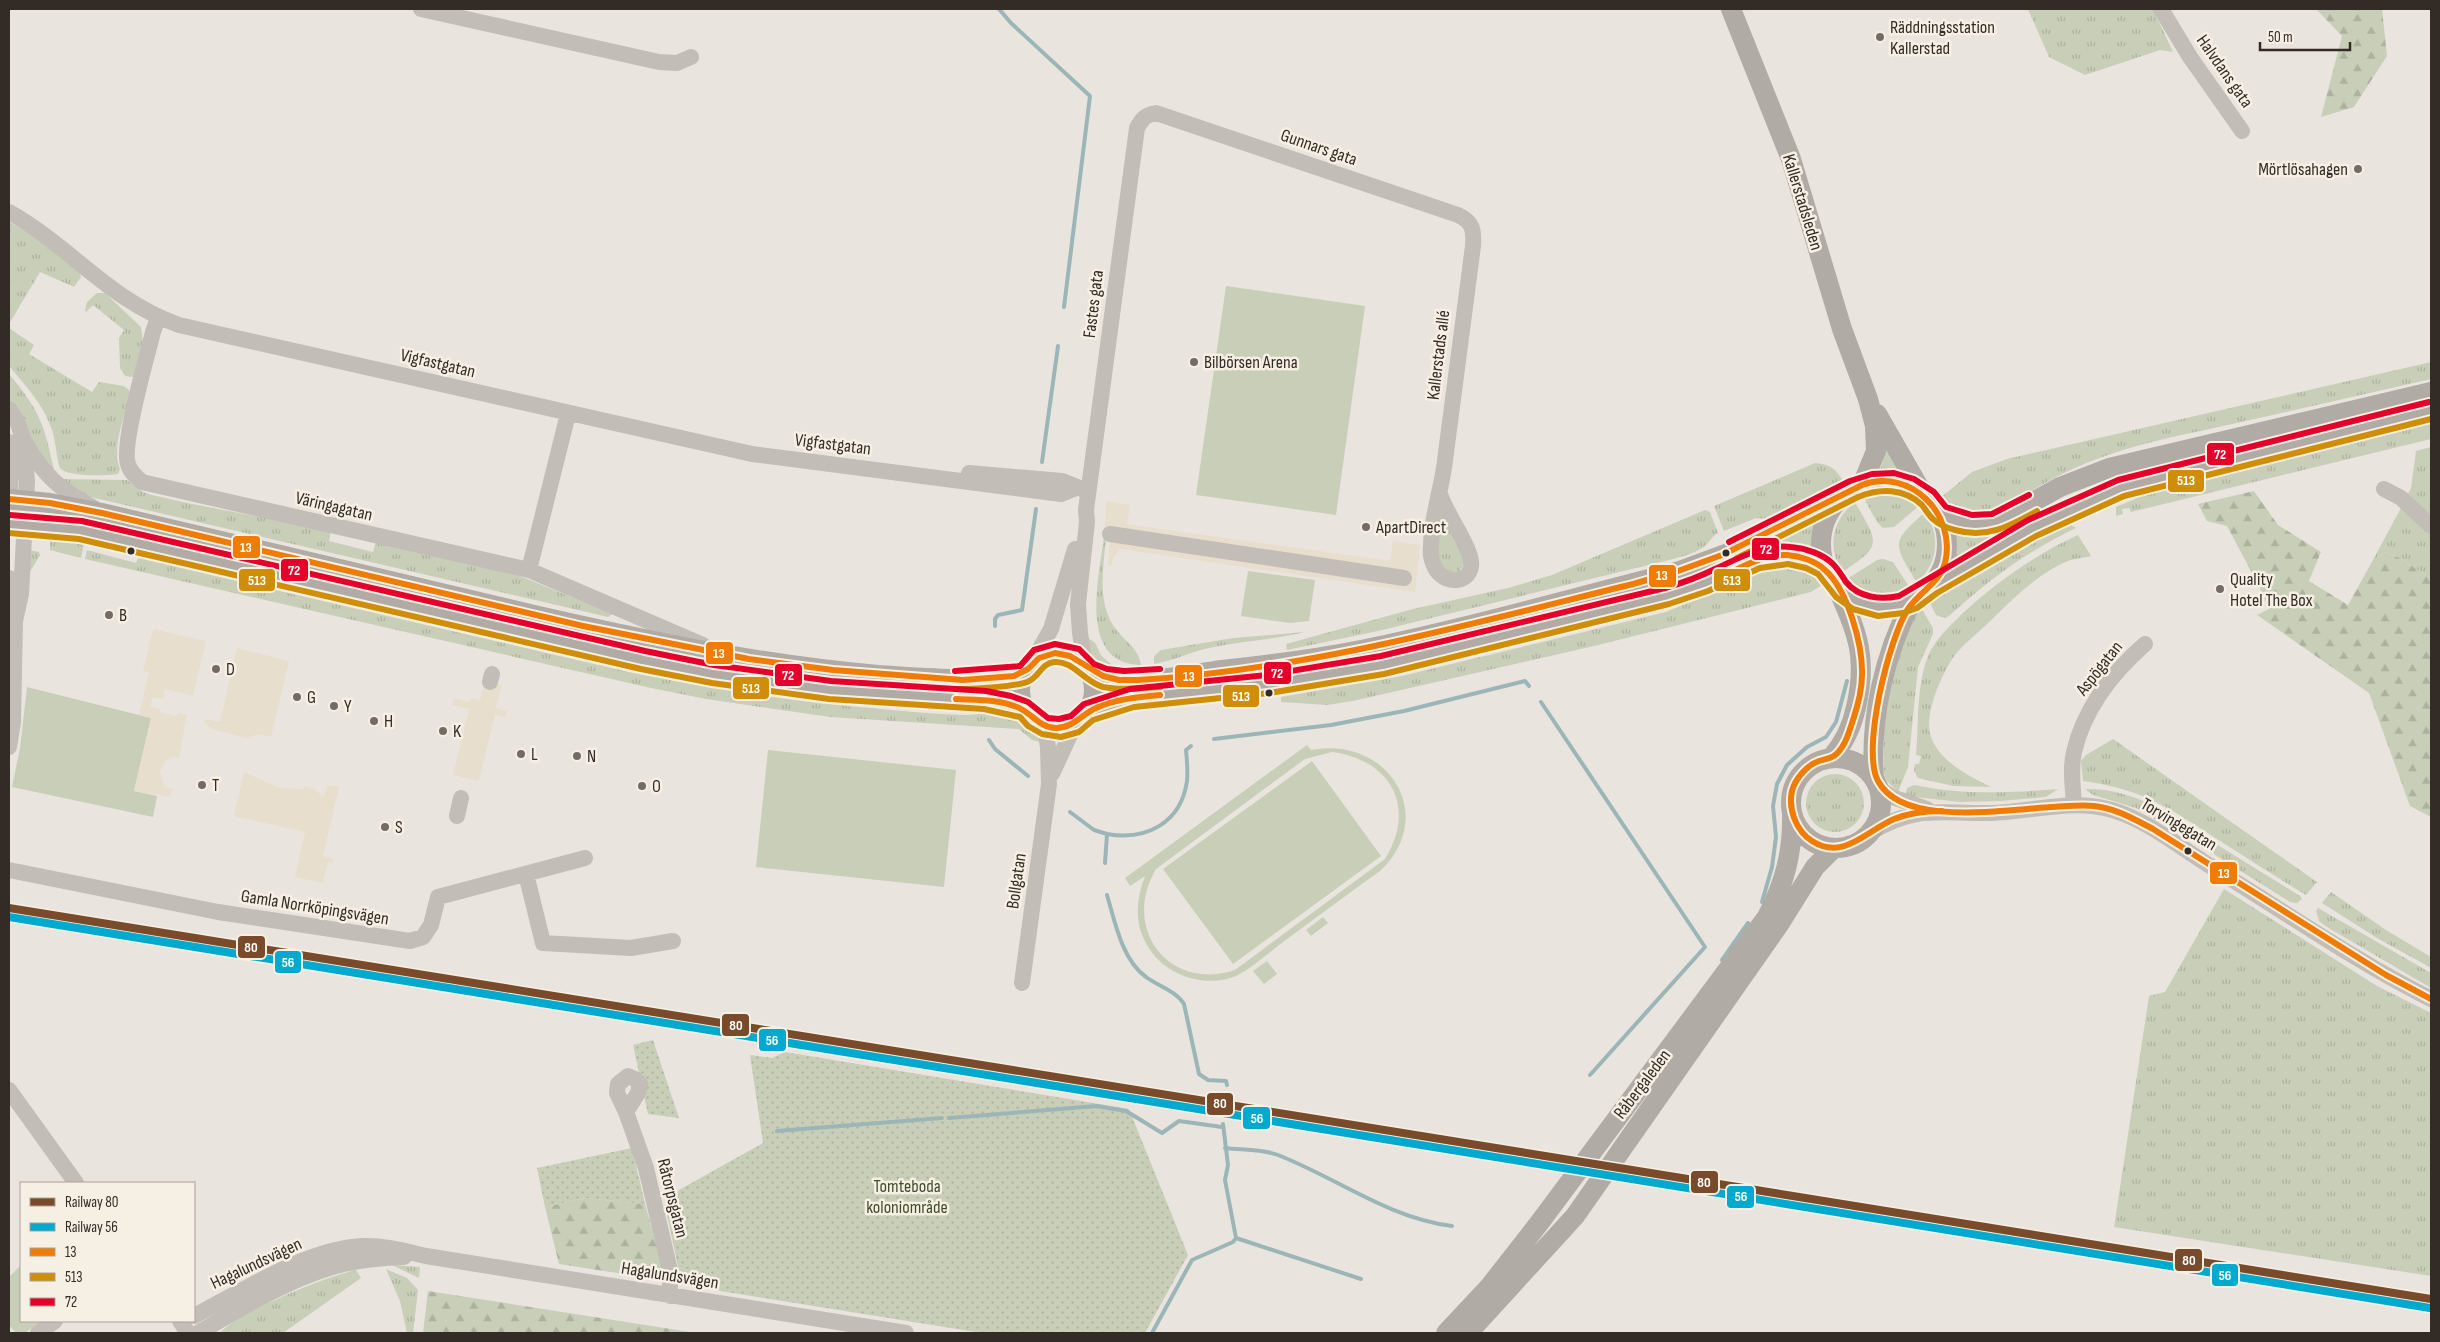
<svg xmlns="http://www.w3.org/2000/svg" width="2440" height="1342" viewBox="0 0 2440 1342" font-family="'Sofia Sans Condensed',sans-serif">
<defs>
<pattern id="grass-tufts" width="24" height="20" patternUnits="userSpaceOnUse" patternTransform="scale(1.25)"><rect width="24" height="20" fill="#c9ceb9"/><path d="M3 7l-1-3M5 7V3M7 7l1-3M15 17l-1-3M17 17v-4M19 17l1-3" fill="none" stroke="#adb19f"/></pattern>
<pattern id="forest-firs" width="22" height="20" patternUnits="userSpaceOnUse" patternTransform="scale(1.25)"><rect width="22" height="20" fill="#c9ceb9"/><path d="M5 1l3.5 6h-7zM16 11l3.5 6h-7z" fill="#adb19f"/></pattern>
<pattern id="garden-dots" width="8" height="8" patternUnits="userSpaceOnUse" patternTransform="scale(1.25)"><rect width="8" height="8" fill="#c9ceb9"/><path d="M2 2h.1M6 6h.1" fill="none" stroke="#adb19f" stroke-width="1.8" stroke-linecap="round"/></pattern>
</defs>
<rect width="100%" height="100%" fill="#e9e5de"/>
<path fill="url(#grass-tufts)" d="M2028,9h125l20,43 -13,-2 -75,25 -36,-18z
M9,222l32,18 39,33 1,4 -7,10 -34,-15 -31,52z
M97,293h8l36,34 2,14 -9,35 -2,1 -7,-1 -5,-8 -1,-30 5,-8 -31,-25 -7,7 -1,-2 2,-8z
M9,328l25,17 -5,9 63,38 7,-10 25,4 5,4 1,5c-5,21 -19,52 -10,74l-2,5c-12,2 -51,3 -58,-6 -4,-12 -4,-26 -8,-38 -8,-25 -27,-45 -43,-64z
M2431,362v17c-67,15 -135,31 -203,46 -46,10 -94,19 -139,37 -15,6 -30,13 -44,21 -34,19 -68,50 -105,15l32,-26 35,-13z
M9,374c31,37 35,50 45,96l-11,-3 -18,-42 -16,-26z
M2431,423v16l-300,73 -2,-4 -7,1 1,5 -7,2v-9l43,-18z
M1886,444l22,32 -29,-3 7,-21z
M2431,447v73l-25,-23 5,-9 5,-37z
M1815,463c17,1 23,8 30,22l-54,27 -24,7 -11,-1 -32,13 -10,-25z
M61,479l66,1 16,12 9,3c59,14 119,23 179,36l-2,10 44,11 3,-11 144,35 93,38 -5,3 -509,-118 -13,-3z
M1880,492l17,2 22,12 -25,21 -11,1 -6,-6 -14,-25z
M1855,502c23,41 29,43 -13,70 -15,-25 -10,-52 13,-70z
M2402,506l29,27v46l-31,-21 -15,-6 -12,8z
M1439,507l26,53 -6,12 -6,1 -10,-4 -8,-26z
M1705,510l5,2 8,21c-7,4 -8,9 -14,14 -9,6 -20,9 -31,12l-295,72 -91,19 -1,-6 127,-35 95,-21 44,-13z
M1925,512c16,24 13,51 -8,71 -23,-39 -28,-39 8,-71z
M1819,516l-6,18 1,18 -22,-7 -21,1 -60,27 -70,22 -539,104 1,-14 17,3 524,-100z
M2069,524l7,4c-50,24 -86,51 -127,88l-4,2 -9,-3 -8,-16c33,-20 104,-71 141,-75z
M1954,530l30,4 17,-3 1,2 -49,29z
M50,533l11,2 23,9 -3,14 -31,-8z
M2078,535l13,21c-7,2 -16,2 -23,5 -32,13 -58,41 -83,65 -10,9 -22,19 -30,29 -13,18 -32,60 -24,82 9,25 38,39 60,50l-38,-1 -35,-8 -4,-7 1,-7h4l2,-8 -5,-1c3,-32 0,-68 12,-99 7,-17 23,-31 36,-44 35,-32 71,-57 114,-77z
M1104,537h2c-2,29 -10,65 9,91 10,14 23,19 26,37 -64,-1 -42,-88 -37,-128z
M28,550l11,2 1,3 -12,20z
M87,550l49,13 2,-5 495,115c78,15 157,29 237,35 31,3 63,6 95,7 11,0 22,-4 34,-2 16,3 36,12 41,29l-8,-2 -13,-11 -189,-12 -124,-18 -55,-11 -566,-129z
M1883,559l10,3 17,26c-23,11 -44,8 -63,-9l30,-19z
M1776,565l23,1 26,17 -14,9 -217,54 -241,55 -26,4 -46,-3v-5l121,-21 264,-64z
M1920,606l13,22v6l-15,33 -10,100 -10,25 -11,-11 -3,-7v-58l15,-64z
M1305,632c-32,8 -64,9 -96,16 -19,4 -36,13 -55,16v-8l7,-6 72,-12z
M1089,639c8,3 8,9 12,16 6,8 16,12 25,15l-28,-5 -9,-13z
M2113,739l204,143 -11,13c-26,-16 -52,-32 -78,-49 -54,-34 -79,-56 -145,-65l-2,-20 5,-6z
M1806 803a29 29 0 1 1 58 0a29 29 0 1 1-58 0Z
M1914,785c49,10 94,8 144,4l-12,8 -45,4 -41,1 -55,-6 2,-8z
M2085,789c40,-1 75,18 107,39l-5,6 -16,-5 -35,-21 -43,-13z
M2195,831l105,65 2,3 -5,4 -7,-1 -75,-47 -3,-5 -19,-15z
M2224,889l153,97 54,27v263l-317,-49 35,-231 16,-4z
M2331,892l55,38 45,27v11l-54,-30 -55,-35z
M2318,908l113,65v15l-104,-61 -8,-6 -3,-10z
M392,1265l28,2 -1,11z
M386,1269l21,9 11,12 -5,43h-6l-7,-32z
M356,1270l5,8 -78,55h-63c18,-21 107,-57 136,-63z"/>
<path fill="url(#forest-firs)" d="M2316,9h66l5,47 -33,51 -33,10 21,-81z
M2254,491l24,34 43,27 -12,29 39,24 25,-45 12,-8 15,6 31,21v238l-21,-11 -41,-113 -112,-78 12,-6 -10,-23 -32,-60 -20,-5 -9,-17z
M585,1198l60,6 18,64 -1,12 -103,-16 -14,-57z
M428,1291l262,41 1,1h-268z"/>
<path fill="#c9ceb9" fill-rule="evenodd" d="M1226,286l139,20 -29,209 -140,-20z
M1248,571l67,9 -6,41 -19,2 -49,-7z
M27,687l124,31 -17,73 23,5 -4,21 -141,-30 8,-39z
M1307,745l4,5c77,-15 128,66 69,121 -34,24 -67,49 -101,74 -13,10 -28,24 -43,31 -29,12 -67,1 -85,-25 -17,-23 -16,-49 -6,-75l-15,10 -5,-8zM1332,752c59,8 85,55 53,107l-150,111c-67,22 -114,-42 -79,-101l149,-110z
M768,750l188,20 -12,117 -188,-20z
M1312,761l69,95 -148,108 -70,-95z
M1323,917l5,6 -17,13 -5,-6z
M1267,961l10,13 -13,10 -11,-13z
M21,1265v56h20l-16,12h-9l-7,-8v-48z"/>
<path fill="url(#garden-dots)" d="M653,1040l26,78 -31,-4 -15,-69z
M785,1052l344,57 59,146 -43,78h-163l-300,-48 -16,-75 13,-20 84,-47 -13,-88 22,3z
M632,1148l13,56 -60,-6 -40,9 -8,-39z"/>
<path fill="#e7dece" d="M1106,501l24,4 -3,19 263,37 3,-20 27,4 -5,47 -295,-43 -7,9 -1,7h-4l2,-31 -5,-7z
M153,629l53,12 -13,55 -28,-7 -2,10 -10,-2 -3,9 10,3 -1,3 18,4 1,-3 9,2 -8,43 -5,-1 -7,3 -7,11 4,16 8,2 -2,8 -36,-6 17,-73 -12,-3 10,-43 -6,-1z
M237,648l52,13 -18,76 -12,-3 -13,4 -35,-9 -7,-7 1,-3 15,3z
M485,681l17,4 -6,23 11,3 -1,6 -11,-2 -16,66 -26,-6 16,-66 -17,-4 2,-7 16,4 1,-4 9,2z
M244,772l34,15 20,2h6l1,-3 9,3 10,8 3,-12 12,2 -16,69 11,3 -1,4 -5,-1 -5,21 -28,-6 10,-45 -71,-16z"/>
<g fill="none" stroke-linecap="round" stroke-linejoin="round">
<path stroke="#9cb6b8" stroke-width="4" d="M999,9l12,14 79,73 -26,211
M1042,462l16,-116
M995,626v-7l3,-4 24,-5 14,-101
M1541,702l164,245 -115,128
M1214,739l117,-14 73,-14 121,-30 4,5
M989,740l6,9 33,27
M1070,812l24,18 13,4 -2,29
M1107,834c39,7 74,-11 80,-53 1,-10 0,-21 -1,-31l5,-4
M1107,895c8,27 15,65 39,82 12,9 30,14 38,27l15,70 9,6 18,1 1,4
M1762,902l10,-35 4,-30 -3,-31 4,-22 10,-19 20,-18 19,-10 10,-15 11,-41
M1722,960l26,-37
M949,1118l148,-12 29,5 36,22 17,-12 43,6
M777,1131l165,-13
M1225,1148c16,2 38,1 53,7 59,23 110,63 174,71
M1236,1238l125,41
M1152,1333l40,-73 41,-18 3,-4 -11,-58 3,-15 -5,-41"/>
<path stroke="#c2bdb7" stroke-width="16" d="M421,9l238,53 18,1 14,-6
M2161,9l29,48 52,74
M9,212c61,34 102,90 170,113l573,129 309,40 15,-6
M158,318l-5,14c-6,25 -32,113 -25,132 2,8 8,13 14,18l387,88 174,75
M9,409l8,12 7,21 3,40 -6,112 -6,27
M9,442l2,30 -2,40
M26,444c19,33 35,46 68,64
M969,473l93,8 20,8
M2384,489l17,9 30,28
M1110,534l294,44
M529,570l39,-156
M9,578l6,43 -2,101 -4,25
M1032,663l19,-34 24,-80
M1085,666l-5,-33 -2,-29 9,-82 -1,-12 51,-382c5,-9 8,-13 19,-15l302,102c15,7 16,15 15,31 -10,74 -20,148 -29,222 -4,26 -13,52 -13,78 -1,7 1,16 4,22 8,15 33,18 36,-2 3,-15 -25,-52 -31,-72
M490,682l2,-8
M1052,774l23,-50
M1879,788l13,9 35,12
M2074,805c-1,-17 -4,-36 0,-53 10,-43 39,-80 71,-108
M457,816l4,-18
M1871,832c48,-28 69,-18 120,-19 38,-1 76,-13 113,-5 38,8 71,36 103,56 74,45 146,96 224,135
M9,870l209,42 192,29 13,-4 8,-12 7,-28 147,-39
M526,874l17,69 88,5 42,-7
M1022,983l27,-199 -1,-36 -3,-22
M9,1090l67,93
M626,1112l-9,-19 1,-9 10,-8 7,3 5,5 -2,9 -12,19 20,56 24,102v26
M194,1316c49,-25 112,-67 168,-70 22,-1 43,5 64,10l480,77
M180,1321l8,12
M38,1333l17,-12
M198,1333c42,-24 87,-52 134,-66 23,-7 49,-9 72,-10"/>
<path stroke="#b1aba6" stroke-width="20" d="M1731,9l60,150 51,170 26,70 7,27 1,25 -14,34
M1877,414l46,80
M1821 544a63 63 0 1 1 126 0a63 63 0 1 1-126 0Z
M9,499l41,4 52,10c144,34 288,68 432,102 114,26 227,50 344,60 49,3 97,8 146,-1
M1939,513l25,9 25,1 17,-6 54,-30 49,-19 322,-76
M9,524l71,6 563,130c72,15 143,26 215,32 52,5 119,2 167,18
M1932,586l100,-58 34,-17 55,-23 310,-78
M1020 690a37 37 0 1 1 74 0a37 37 0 1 1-74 0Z
M1089,671c41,18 90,5 133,-1 47,-5 93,-11 139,-20 107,-22 213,-52 319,-79l46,-17 120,-60
M1088,712l44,-14 136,-14 115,-19 284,-69 23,-7 79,-33 31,1 27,14
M1831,758c14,-16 21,-31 25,-51 12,-51 1,-74 -19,-120
M1791 803a45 45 0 1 1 90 0a45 45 0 1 1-90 0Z
M1874,778c-4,-61 10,-123 38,-177
M1446,1333l44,-47 50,-64 227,-305c18,-35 26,-65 25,-104
M1468,1333l107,-117 205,-293 35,-56 19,-19"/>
<defs>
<path id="bus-1" d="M9,499l41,4 52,10 481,113 166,33 84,11 130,10 51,-4 14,-7 11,-11 16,-5 15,3 33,20 16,4h19c168,-10 332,-56 495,-96l45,-13 44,-16 140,-70c49,-18 95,30 83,78 -6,21 -26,29 -37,46 -19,29 -47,141 -30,172 29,55 163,20 216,25 21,2 40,13 59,23l233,146 45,24
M1733,571c17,-8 35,-17 54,-16 13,1 29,6 38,15 23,20 38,76 37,105 0,15 -4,30 -9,45 -4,12 -8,28 -19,36 -5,3 -9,3 -15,5 -12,4 -24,18 -27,30 -4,18 4,40 20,50 31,20 54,-10 82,-22 15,-6 31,-8 48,-8
M956,699c20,1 42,0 61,8 14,5 22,21 39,21 17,0 26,-14 40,-20 20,-9 42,-11 64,-13"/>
<path id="bus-2" d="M9,533l70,6 562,130 71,14 117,16 155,10 36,8 8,9 14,8 19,3 18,-5 14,-12 41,-13 135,-14 115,-19 285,-70 39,-13 52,-23 28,-4 18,4 12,6 18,23 17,12 25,7 25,-3 14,-5 20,-15 99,-57 88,-40 307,-77
M1737,558l121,-61c22,-9 46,-9 64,8 4,5 7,11 12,15 5,5 14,8 21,10 32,9 55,-4 82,-19
M955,689c15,0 59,-2 72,-7 12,-4 13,-18 27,-20 19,-2 30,20 49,25 19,4 39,1 57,0"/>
<path id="bus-3" d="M10,515l72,6 563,130 69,14 117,16 155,10 25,5 17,6 20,16 11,1 12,-3 13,-12 46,-15 137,-14 114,-19 284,-68c17,-5 34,-11 50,-19 24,-11 48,-25 76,-22 14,1 32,7 42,17 5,5 9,12 13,18 13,16 35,18 53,14l129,-76 90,-40 311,-78
M1729,542l121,-61 22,-7 22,-1 20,6 20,13 12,15 26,8 20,-1 37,-19
M955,671l65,-5 14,-16 21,-6 24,5 15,15 13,5 17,2 36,-2"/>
</defs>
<use href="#bus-1" stroke="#f6f0e4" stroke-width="10"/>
<use href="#bus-2" stroke="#f6f0e4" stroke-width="10"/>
<use href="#bus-3" stroke="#f6f0e4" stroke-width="10"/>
<use href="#bus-1" stroke="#ef7c04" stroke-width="6"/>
<use href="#bus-2" stroke="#d08d08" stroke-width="6"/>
<use href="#bus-3" stroke="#e4002b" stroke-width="6"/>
<defs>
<path id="rail-1" d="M9,908l2422,391"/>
<path id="rail-2" d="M9,917l2421,391"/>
</defs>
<use href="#rail-1" stroke="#f6f0e4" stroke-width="11"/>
<use href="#rail-2" stroke="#f6f0e4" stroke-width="11"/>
<use href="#rail-1" stroke="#7a4b2a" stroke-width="8"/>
<use href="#rail-2" stroke="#00a9ce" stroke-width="8"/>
</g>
<g fill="#726c66" stroke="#f6f0e4" stroke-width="2">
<circle cx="1880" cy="37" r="5"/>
<circle cx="2358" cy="169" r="5"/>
<circle cx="1194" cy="362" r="5"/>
<circle cx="1366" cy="527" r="5"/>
<circle cx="2220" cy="589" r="5"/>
<circle cx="109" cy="615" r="5"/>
<circle cx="216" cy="669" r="5"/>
<circle cx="297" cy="697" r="5"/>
<circle cx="334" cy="706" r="5"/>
<circle cx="374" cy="721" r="5"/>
<circle cx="443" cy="731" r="5"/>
<circle cx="521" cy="754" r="5"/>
<circle cx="577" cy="756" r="5"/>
<circle cx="202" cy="785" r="5"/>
<circle cx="642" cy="786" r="5"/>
<circle cx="385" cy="827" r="5"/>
</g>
<g fill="#322b26" stroke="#f6f0e4" stroke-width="2">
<circle cx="131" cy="551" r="4.5"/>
<circle cx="1726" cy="553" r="4.5"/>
<circle cx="1269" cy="693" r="4.5"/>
<circle cx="2188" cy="851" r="4.5"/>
</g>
<g text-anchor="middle" stroke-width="5" stroke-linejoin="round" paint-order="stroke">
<g font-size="18" fill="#322b26" stroke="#f6f0e4" text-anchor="start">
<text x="1890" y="33">Räddningsstation<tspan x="1890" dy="21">Kallerstad</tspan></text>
<text x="2348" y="175" text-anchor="end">Mörtlösahagen</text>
<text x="1204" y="368">Bilbörsen Arena</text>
<text x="1376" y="533">ApartDirect</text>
<text x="2230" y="585">Quality<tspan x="2230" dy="21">Hotel The Box</tspan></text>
<text x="119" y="621">B</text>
<text x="226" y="675">D</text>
<text x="307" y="703">G</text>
<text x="344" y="712">Y</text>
<text x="384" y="727">H</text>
<text x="453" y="737">K</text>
<text x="531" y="760">L</text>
<text x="587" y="762">N</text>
<text x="212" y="791">T</text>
<text x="652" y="792">O</text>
<text x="395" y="833">S</text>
</g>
<g font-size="18" fill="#322b26" stroke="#f6f0e4">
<text transform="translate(2225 71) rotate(55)" y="6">Halvdans gata</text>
<text transform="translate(1319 147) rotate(19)" y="6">Gunnars gata</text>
<text transform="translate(1803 202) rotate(73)" y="6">Kallerstadsleden</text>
<text transform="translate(1093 304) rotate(-83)" y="6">Fastes gata</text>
<text transform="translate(1438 355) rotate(-83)" y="6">Kallerstads allé</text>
<text transform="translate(438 363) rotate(13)" y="6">Vigfastgatan</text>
<text transform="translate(833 444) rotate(7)" y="6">Vigfastgatan</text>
<text transform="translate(334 506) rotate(13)" y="6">Väringagatan</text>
<text transform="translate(2099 668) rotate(-52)" y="6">Aspögatan</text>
<text transform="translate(2179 824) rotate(31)" y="6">Torvingegatan</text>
<text transform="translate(1016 881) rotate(-82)" y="6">Bollgatan</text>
<text transform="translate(315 907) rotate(9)" y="6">Gamla Norrköpingsvägen</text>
<text transform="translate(1642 1084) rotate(-53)" y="6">Råbergaleden</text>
<text transform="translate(673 1198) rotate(76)" y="6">Råtorpsgatan</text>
<text transform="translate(256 1263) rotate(-25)" y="6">Hagalundsvägen</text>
<text transform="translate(670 1275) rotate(9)" y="6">Hagalundsvägen</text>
</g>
<g font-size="18" fill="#3f4d2c" stroke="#f6f0e4">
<text x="907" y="1192">Tomteboda<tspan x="907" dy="21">koloniområde</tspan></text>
</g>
</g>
<g stroke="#f6f0e4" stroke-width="2">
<rect x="2206" y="442" width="29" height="24" rx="5" fill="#e4002b"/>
<rect x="2167" y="469" width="38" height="24" rx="5" fill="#d08d08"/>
<rect x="232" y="535" width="29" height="24" rx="5" fill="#ef7c04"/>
<rect x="1751" y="537" width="29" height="24" rx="5" fill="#e4002b"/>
<rect x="280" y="558" width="29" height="24" rx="5" fill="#e4002b"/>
<rect x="1648" y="564" width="29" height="24" rx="5" fill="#ef7c04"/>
<rect x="238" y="568" width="38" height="24" rx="5" fill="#d08d08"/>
<rect x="1713" y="568" width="38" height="24" rx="5" fill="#d08d08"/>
<rect x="705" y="641" width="29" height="24" rx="5" fill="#ef7c04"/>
<rect x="1263" y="661" width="29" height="24" rx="5" fill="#e4002b"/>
<rect x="774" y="663" width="29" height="24" rx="5" fill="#e4002b"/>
<rect x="1174" y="664" width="29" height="24" rx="5" fill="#ef7c04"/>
<rect x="732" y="676" width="38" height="24" rx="5" fill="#d08d08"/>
<rect x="1222" y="684" width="38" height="24" rx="5" fill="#d08d08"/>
<rect x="2209" y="861" width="29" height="24" rx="5" fill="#ef7c04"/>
<rect x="237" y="935" width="29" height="24" rx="5" fill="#7a4b2a"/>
<rect x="274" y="950" width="28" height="24" rx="5" fill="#00a9ce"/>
<rect x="721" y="1013" width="29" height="24" rx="5" fill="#7a4b2a"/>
<rect x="758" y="1028" width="29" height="24" rx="5" fill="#00a9ce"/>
<rect x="1206" y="1092" width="28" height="24" rx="5" fill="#7a4b2a"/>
<rect x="1242" y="1106" width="29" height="24" rx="5" fill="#00a9ce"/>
<rect x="1690" y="1170" width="29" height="24" rx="5" fill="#7a4b2a"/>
<rect x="1726" y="1185" width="29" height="24" rx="5" fill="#00a9ce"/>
<rect x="2174" y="1248" width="29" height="24" rx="5" fill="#7a4b2a"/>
<rect x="2211" y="1263" width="28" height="24" rx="5" fill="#00a9ce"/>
</g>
<g font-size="14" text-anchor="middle" font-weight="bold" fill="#fff">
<text x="2220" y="459">72</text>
<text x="2186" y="485">513</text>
<text x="246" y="552">13</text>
<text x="1766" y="554">72</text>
<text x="294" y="575">72</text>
<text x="1662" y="580">13</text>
<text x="257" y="585">513</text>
<text x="1732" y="585">513</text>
<text x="719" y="658">13</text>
<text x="1277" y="678">72</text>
<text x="788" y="680">72</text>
<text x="1189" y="681">13</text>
<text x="751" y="693">513</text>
<text x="1241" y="701">513</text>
<text x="2224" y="878">13</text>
<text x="251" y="952">80</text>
<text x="288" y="967">56</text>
<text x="736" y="1030">80</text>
<text x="772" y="1045">56</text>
<text x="1220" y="1108">80</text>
<text x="1257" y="1123">56</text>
<text x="1704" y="1187">80</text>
<text x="1741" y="1201">56</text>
<text x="2189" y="1265">80</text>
<text x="2225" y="1280">56</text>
</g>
<rect width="2440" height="1342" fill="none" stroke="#322b26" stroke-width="20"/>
<rect x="20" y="1182" width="175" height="140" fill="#f6f0e4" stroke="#a8a198"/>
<rect x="30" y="1198" width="25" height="8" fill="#7a4b2a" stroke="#a8a198"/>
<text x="65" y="1207" font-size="15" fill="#322b26">Railway 80</text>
<rect x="30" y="1223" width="25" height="8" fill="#00a9ce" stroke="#a8a198"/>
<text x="65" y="1232" font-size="15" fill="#322b26">Railway 56</text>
<rect x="30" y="1248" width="25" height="8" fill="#ef7c04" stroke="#a8a198"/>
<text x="65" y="1257" font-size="15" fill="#322b26">13</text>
<rect x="30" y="1273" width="25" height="8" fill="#d08d08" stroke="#a8a198"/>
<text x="65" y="1282" font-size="15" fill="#322b26">513</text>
<rect x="30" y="1298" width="25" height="8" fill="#e4002b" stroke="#a8a198"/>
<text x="65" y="1307" font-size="15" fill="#322b26">72</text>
<path d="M2260 42v8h90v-8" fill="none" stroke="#322b26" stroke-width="2.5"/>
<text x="2268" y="42" font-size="15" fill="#322b26" stroke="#f6f0e4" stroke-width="4" paint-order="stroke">50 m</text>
</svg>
